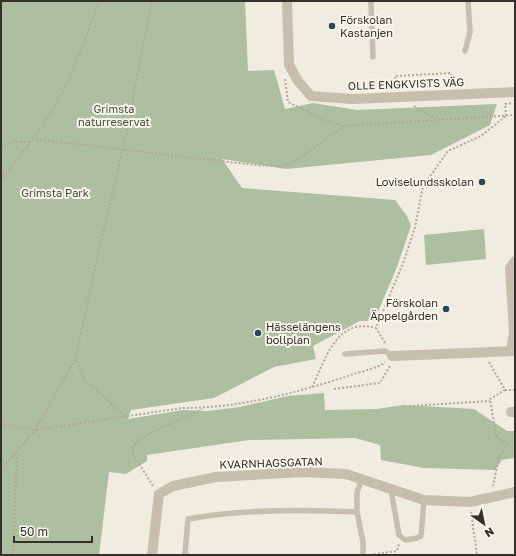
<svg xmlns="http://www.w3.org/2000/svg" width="516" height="556" viewBox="0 0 516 556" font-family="'Golos Text',sans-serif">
<rect width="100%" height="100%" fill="#f0ece0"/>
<path fill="#aebea1" d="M1,1h244l3,70 26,-1 11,39 28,-6 44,7 140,-6 -7,21 -59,30 -145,14 -64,-10 20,29 153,12 12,16 4,10 -14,41 -23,54h-14l-47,25 3,13 -42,8 -60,31 -83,12 -3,9 55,-9 24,1 33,-4 48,-11 36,-3 1,17 52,-1 26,-4 71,4 33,22h8v27l-13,2 -7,10 -71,-2 -43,-8 -1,-15 -25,-7 -106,2 -102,15v6l-21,13 -17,-2 -10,83h-98z
M484,229l2,30 -60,6 -2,-30z"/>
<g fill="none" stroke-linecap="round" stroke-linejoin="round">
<path stroke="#b3a897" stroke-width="2" stroke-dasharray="2 2" stroke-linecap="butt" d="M285,79l3,23 36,18 19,6
M396,87l-1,-11 56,-3 1,9 -2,3
M414,106l24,14
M506,116l-1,-12 7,-1
M32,139l223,26 26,1 13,-4 50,-36 171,-11
M1,147l12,-5h17
M1,151l2,-4
M1,170l3,6
M1,181c24,-32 50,-64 67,-100 12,-26 21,-53 31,-80
M385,343l-9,-15 28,-67 11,-34 8,-41 25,-35 33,-15 25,-20
M76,361l9,19 41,37
M489,362l16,28 -15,9 6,37 11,9 -8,12 -6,29
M312,387c14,-28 24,-70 64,-59
M334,389l46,-6 10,-17
M505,390h10
M409,406l81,-5
M1,424l34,6 147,-22c58,0 114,-15 169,-33 10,-4 26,-6 34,-13
M1,470l34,-40 40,-70 23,-106 25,-105 29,-148
M153,486l-20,-32 -1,-6 7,-9 63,-30
M471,512l6,43
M13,555l4,-103
M370,555l27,-4 2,-7"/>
<path stroke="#c7bead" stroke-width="5.5" d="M371,1l2,56
M465,51l5,-19 -2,-31
M345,354l40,-3 7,5
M391,490l8,45 6,5 12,-2 4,-2 3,-36
M357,512l6,30v13
M187,555l-2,-1 3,-35c56,-10 112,-10 169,-7v-20l5,-13"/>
<path stroke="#c7bead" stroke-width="10" d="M287,1l2,64 9,16 13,15 42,3 162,-7
M511,351l3,-19 -4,-64 5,-7
M392,356l123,-5
M511,412h4
M152,555l7,-61 14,-8 43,-9 88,-5 42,2 78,26 46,2 45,-10"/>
</g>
<g fill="#254753" stroke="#f8f5ec" stroke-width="1.5">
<circle cx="332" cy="26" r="4"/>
<circle cx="482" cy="182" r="4"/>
<circle cx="446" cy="309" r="4"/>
<circle cx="258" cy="333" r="4"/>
</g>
<g text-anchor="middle" stroke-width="4" stroke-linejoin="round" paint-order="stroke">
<g font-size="11" fill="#36302a" stroke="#f8f5ec" text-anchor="start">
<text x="340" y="24">Förskolan<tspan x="340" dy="13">Kastanjen</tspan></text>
<text x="474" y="186" text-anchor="end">Loviselundsskolan</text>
<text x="438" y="307" text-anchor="end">Förskolan<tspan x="438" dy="13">Äppelgården</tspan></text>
<text x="266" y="331">Hässelängens<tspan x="266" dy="13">bollplan</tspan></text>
</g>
<g font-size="11" fill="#36302a" stroke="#f8f5ec">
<text transform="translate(406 84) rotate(-2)" y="4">OLLE ENGKVISTS VÄG</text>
<text transform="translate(271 463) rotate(-2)" y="4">KVARNHAGSGATAN</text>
</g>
<g font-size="11" fill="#3f5231" stroke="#f8f5ec">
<text x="114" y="113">Grimsta<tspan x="114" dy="13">naturreservat</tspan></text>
<text x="55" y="197">Grimsta Park</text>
</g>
</g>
<rect width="516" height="556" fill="none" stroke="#36302a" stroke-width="4"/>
<g transform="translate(484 524) rotate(147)" stroke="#f8f5ec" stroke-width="3" paint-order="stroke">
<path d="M0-3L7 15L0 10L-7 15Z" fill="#36302a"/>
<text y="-6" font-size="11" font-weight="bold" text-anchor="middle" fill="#36302a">N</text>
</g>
<path d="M14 536v6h78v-6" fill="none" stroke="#36302a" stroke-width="2"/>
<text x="20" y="536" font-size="12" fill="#36302a" stroke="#f8f5ec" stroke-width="3" paint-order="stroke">50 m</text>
</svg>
